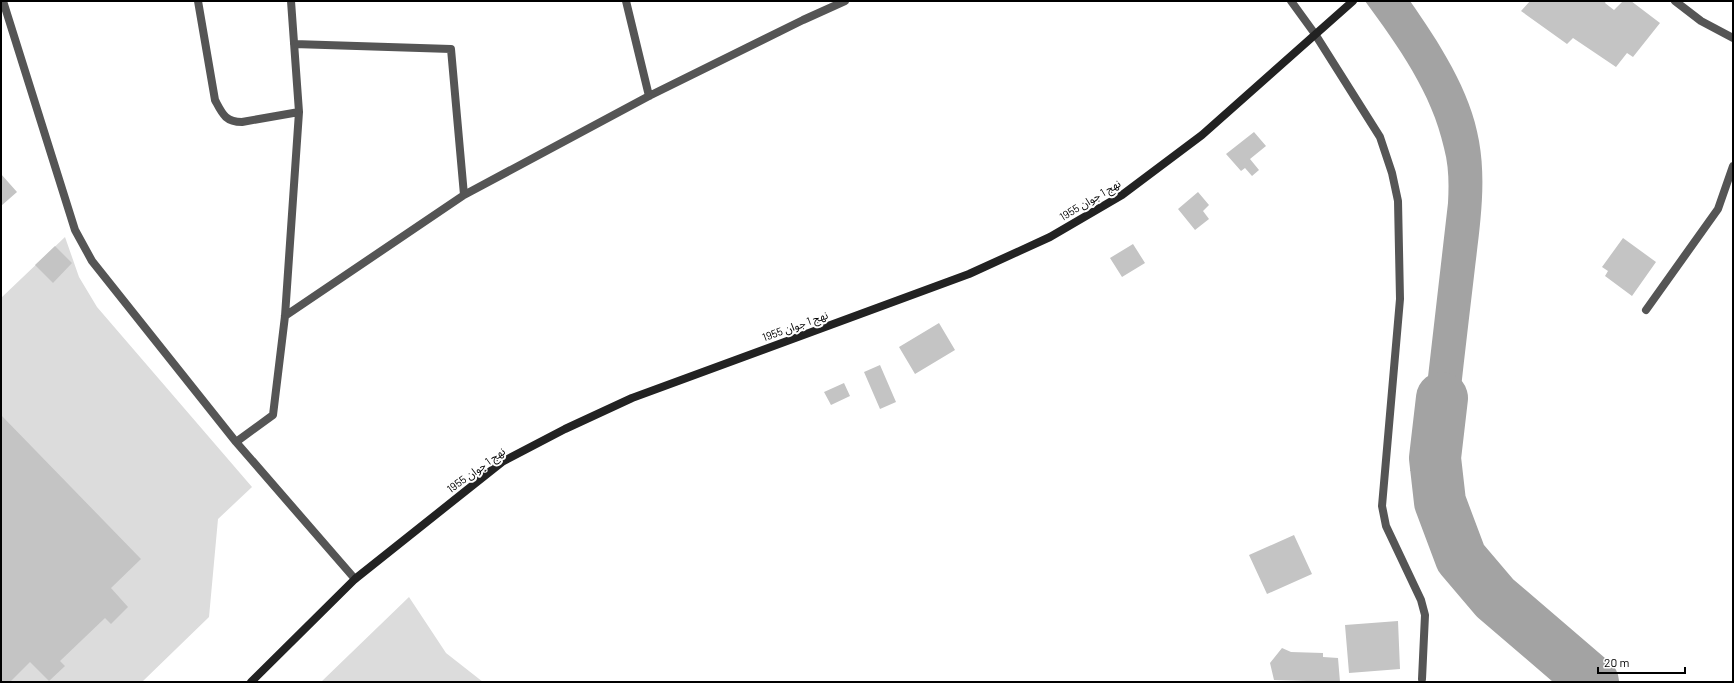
<svg xmlns="http://www.w3.org/2000/svg" width="1734" height="683" viewBox="0 0 1734 683" font-family="Barlow,'Noto Sans Arabic',sans-serif">
<rect width="100%" height="100%" fill="#fff"/>
<path fill="#dcdcdc" d="M65,237l14,40 18,30 155,180 -34,32 -9,98 -67,65h-141v-384z
M409,597l37,56 37,29h-162z"/>
<path fill="#a3a3a3" d="M1365,1h45c28,40 61,90 69,140 8,44 0,91 -5,135 -7,59 -14,118 -20,177l7,16 -51,2 9,-16 29,-252c1,-18 1,-37 -4,-55 -12,-55 -46,-102 -79,-147z"/>
<g fill="none" stroke-linecap="round" stroke-linejoin="round">
<path stroke="#a3a3a3" stroke-width="52" d="M1442,398l-7,60 5,44 21,56 34,40 98,84"/>
</g>
<path fill="#c4c4c4" d="M1530,1h76l-1,2 9,7 9,-9h8l29,22 -27,34 -6,-4 -11,14 -43,-29 -6,6 -46,-33z
M1254,132l12,14 -16,13 9,11 -7,6 -7,-8 -4,3 -15,-17z
M1,174l16,18 -16,14z
M1198,192l11,13 -6,6 6,8 -14,11 -17,-21z
M1623,238l33,24 -24,34 -27,-20 3,-5 -6,-4z
M1133,244l12,19 -23,14 -12,-19z
M55,246l17,17 -19,20 -18,-18z
M939,323l16,27 -40,24 -16,-27z
M880,365l16,37 -16,7 -16,-37z
M844,383l6,13 -19,9 -7,-13z
M1,415l140,144 -30,29 17,19 -17,17 -6,-6 -45,43 5,5 -16,15 -19,-19 -20,20h-9z
M1294,535l18,39 -45,20 -18,-39z
M1398,621l2,48 -51,4 -4,-48z
M1282,648l9,4 32,1v4l15,1 2,24 -66,-2 -4,-17z"/>
<g fill="none" stroke-linecap="round" stroke-linejoin="round">
<path stroke="#555" stroke-width="8" d="M3,1l72,229 17,31 144,181 119,137
M198,1l17,99c7,13 10,22 27,22l57,-10
M626,1l23,95
M1291,1l24,33 65,103 12,36 6,28 2,98 -18,207 4,20 35,74 4,15 -3,64
M1675,1l26,20 32,17
M294,44l157,5 13,146
M1646,310l72,-101 15,-43
M285,316l179,-121 185,-99 154,-76 42,-19
M236,442l37,-27 12,-99 14,-204 -8,-111"/>
<path stroke="#222" stroke-width="8" d="M251,682l104,-103 147,-117 63,-33 67,-31 337,-124 81,-37 72,-42 80,-60 151,-134"/>
</g>
<g text-anchor="middle" stroke-width="4" stroke-linejoin="round" paint-order="stroke">
<g font-size="11" fill="#000" stroke="#fff">
<text transform="translate(1090 200) rotate(-31)" y="4">نهج 1 جوان 1955</text>
<text transform="translate(795 326) rotate(-20)" y="4">نهج 1 جوان 1955</text>
<text transform="translate(476 470) rotate(-36)" y="4">نهج 1 جوان 1955</text>
</g>
</g>
<rect width="1734" height="683" fill="none" stroke="#000000" stroke-width="4"/>
<path d="M1598 667v6h87v-6" fill="none" stroke="#000000" stroke-width="2"/>
<text x="1604" y="667" font-size="12" fill="#000000" stroke="#ffffff" stroke-width="3" paint-order="stroke">20 m</text>
</svg>
